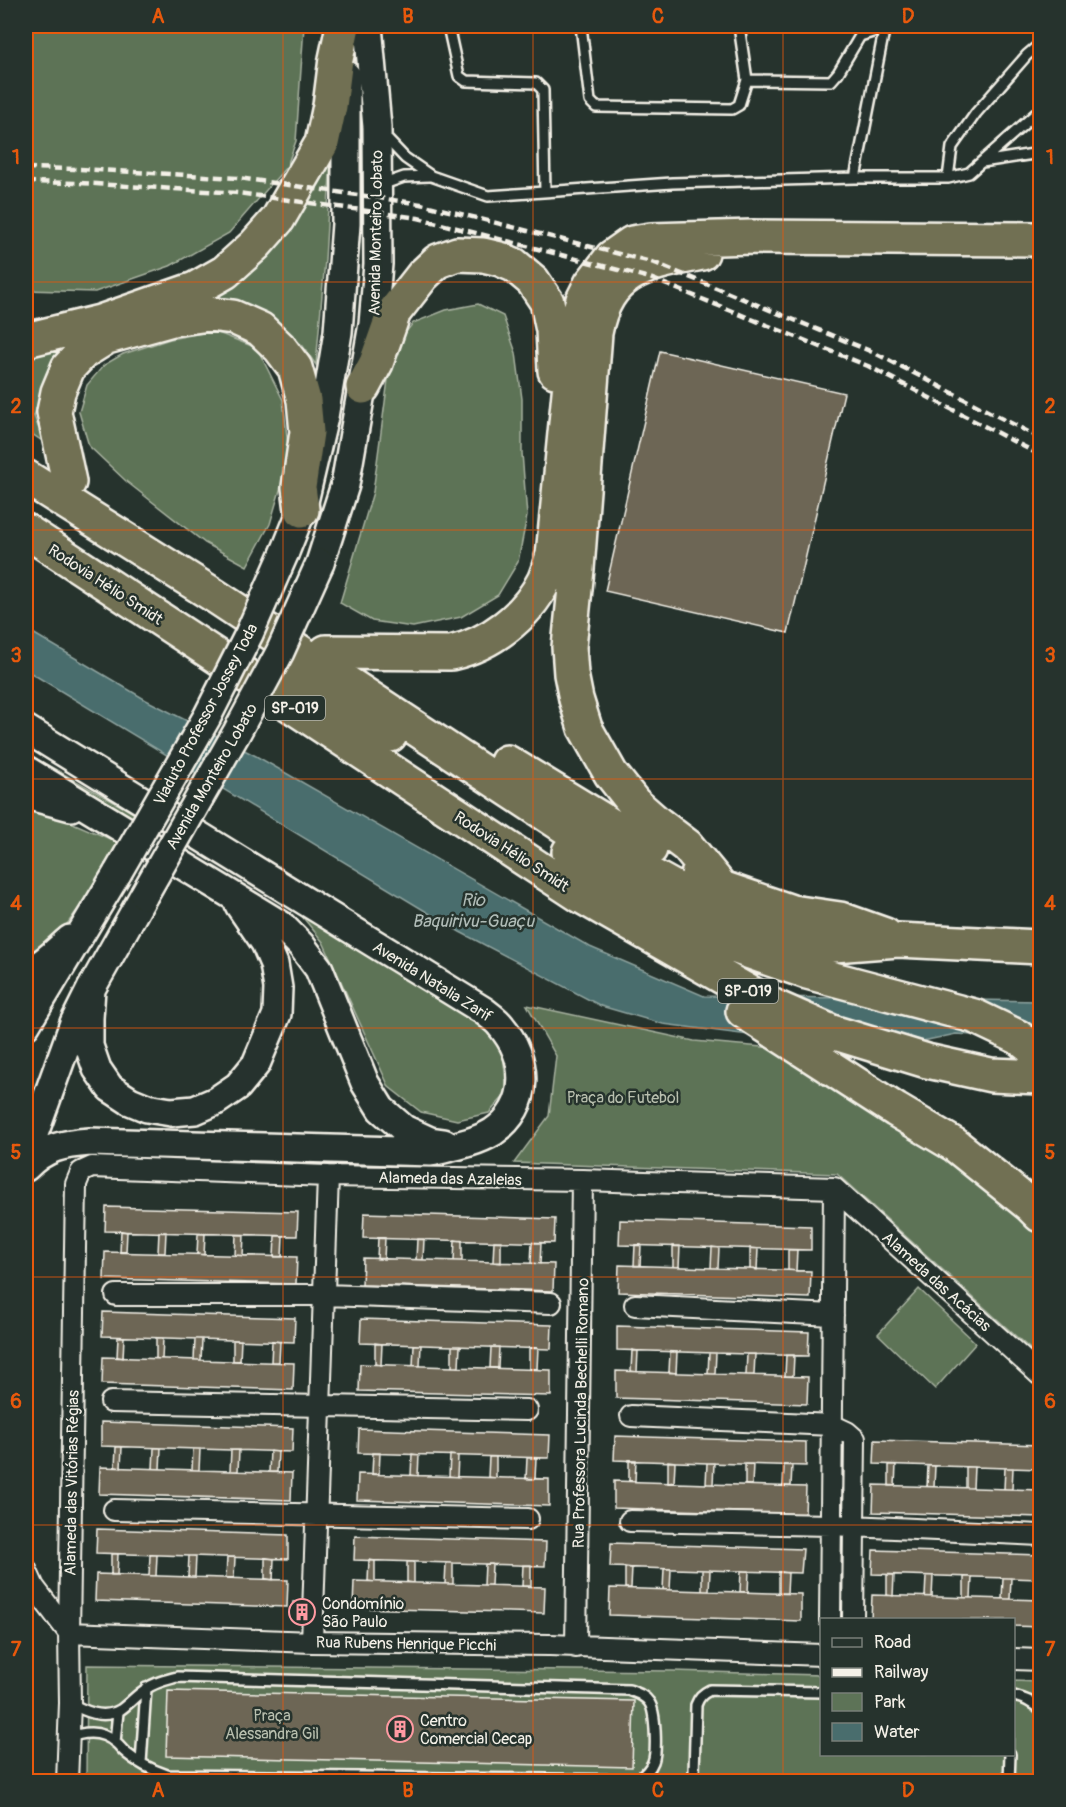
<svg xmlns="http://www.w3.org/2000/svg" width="1066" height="1807" viewBox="0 0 1066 1807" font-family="Pangolin,sans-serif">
<rect width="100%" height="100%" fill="#26332d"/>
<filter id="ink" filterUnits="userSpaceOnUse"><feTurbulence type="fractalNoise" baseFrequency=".0167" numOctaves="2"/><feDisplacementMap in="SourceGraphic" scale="12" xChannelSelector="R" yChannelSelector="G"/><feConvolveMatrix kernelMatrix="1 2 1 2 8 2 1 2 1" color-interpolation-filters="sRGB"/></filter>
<g filter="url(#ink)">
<path fill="#5d7357" stroke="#a8b2a0" stroke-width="1.5" d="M26,26h278l-8,115 -9,25 -58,67 -59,33 -75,26 -69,-2z
M333,121l-8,139 -9,105 -13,-19 -32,-28 -28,-12 -191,63 -8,14 -10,33 10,26 -18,-12v-79l186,-68z
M478,304l25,12 13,37 6,46v54l5,63 -9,46 -20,33 -37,22 -48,10 -41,-6 -32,-18 33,-111 19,-142 21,-27 33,-13z
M213,331l44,17 26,52 5,46 -3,27 -15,51 -23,42 -42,-23 -78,-61 -38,-36 -10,-34 8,-27 17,-20 19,-11 47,-15z
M26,753l115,64 -6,9 -109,-61z
M26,806l21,6 75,32 -12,21 -53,73 -31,23z
M300,914l77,45 70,39 55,46 5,49 -18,20 -32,7 -36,-8 -32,-25 -66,-145z
M527,1005l167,36 79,7 204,125 60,61 3,6v118l-203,-184 -323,-11 35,-47 7,-60z
M919,1289l57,54 -41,46 -57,-55z
M87,1665l586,6 148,4 1,79h192v-73l26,1v99l-954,1z"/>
<path fill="#496d6d" stroke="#8da29e" stroke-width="1.5" d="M26,629l120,71 110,56 334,191 114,49 336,5v38l-84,-5 -38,8 -161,-6 -94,-12 -62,-18 -141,-74 -434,-262z"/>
<path fill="#6d6655" stroke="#f4f1e8" stroke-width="1.5" d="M660,351l184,42 -56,240 -183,-42z
M106,1207l192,5 -1,24 -192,-5z
M364,1213l191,6 -1,24 -191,-5z
M620,1220l191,6v24l-192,-5z
M121,1231l6,1 -1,20h-6z
M159,1232h7l-1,21h-7z
M198,1234h7l-1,21 -7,-1z
M236,1235h8l-1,21 -8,-1z
M275,1236h8l-1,21h-8z
M378,1238h7l-1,21h-7z
M417,1239h7l-1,21h-7z
M455,1240l7,1v20h-8z
M494,1241h7v22l-8,-1z
M532,1243h9l-1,21 -9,-1z
M635,1245h6l-1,21h-6z
M673,1246h7l-1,21h-6z
M712,1247l7,1 -1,20h-7z
M750,1248l8,1 -1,21 -7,-1z
M788,1250h9l-1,21 -8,-1z
M105,1252l192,5 -1,27 -192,-5z
M363,1258l191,6 -1,27 -191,-6z
M619,1265l192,6 -1,27 -192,-6z
M103,1312l192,6 -1,24 -192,-6z
M361,1319l191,6 -1,24 -191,-6z
M617,1326l192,6 -1,24 -191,-6z
M118,1337h6l-1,21 -6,-1z
M156,1338h7l-1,21h-6z
M195,1339h7l-1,21h-7z
M233,1340h8l-1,21h-7z
M272,1341l8,1 -1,20h-8z
M375,1343l7,1 -1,21 -6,-1z
M414,1345h7l-1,21h-7z
M452,1346h8l-1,21h-7z
M491,1347h8l-1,21h-8z
M529,1348h9l-1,21h-8z
M632,1350l6,1 -1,21 -6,-1z
M670,1352h7l-1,21 -7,-1z
M709,1353h7l-1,21h-7z
M747,1354h8l-1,21h-8z
M786,1355h8l-1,21h-8z
M103,1357l191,6 -1,27 -191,-6z
M360,1364l191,6v26l-192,-5z
M616,1371l192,6 -1,27 -191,-6z
M101,1422l192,6 -1,24 -191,-6z
M359,1429l191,6 -1,23 -191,-5z
M615,1436l191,6v24l-192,-6z
M875,1440l165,5v24l-166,-5z
M116,1447h6l-1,21 -6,-1z
M154,1448h7l-1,21h-7z
M193,1449h7l-1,21h-7z
M231,1450h8l-1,21h-8z
M270,1451l8,1 -1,20h-8z
M373,1453h7l-1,21h-7z
M412,1454l7,1 -1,21 -7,-1z
M450,1455l8,1 -1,21 -8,-1z
M489,1457h7v21l-8,-1z
M527,1458h9l-1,21h-9z
M629,1460h7l-1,21h-6z
M668,1461l7,1 -1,20 -6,1z
M707,1463h7l-1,21h-7z
M745,1464h8l-1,21h-7z
M784,1465h8l-1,21h-8z
M889,1465h7l-1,21h-6z
M928,1466h7l-1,21h-7z
M100,1467l192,6 -1,27 -192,-6z
M966,1467h8l-1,21h-7z
M1005,1468h8l-1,21h-8z
M358,1474l191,5v27l-192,-6z
M614,1481l192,6 -1,27 -191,-6z
M874,1485l166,5v27l-167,-5z
M97,1529l191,6v24l-192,-6z
M355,1536l191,6 -1,24 -191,-6z
M611,1543l192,6 -2,24 -191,-6z
M873,1550l167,5v24l-168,-5z
M111,1554h7l-1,21h-6z
M150,1555h7l-1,21h-7z
M189,1556h7l-1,21h-7z
M227,1557h8l-1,21h-8z
M265,1558l9,1 -1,21 -8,-1z
M369,1560l6,1v21l-7,-1z
M407,1562h7v21l-7,-1z
M446,1563h7v21h-8z
M485,1564h7l-1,21h-7z
M523,1565h8v21h-9z
M625,1567l7,1 -1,20h-6z
M664,1569h7l-1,21h-7z
M702,1570h8l-1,21h-7z
M741,1571h8l-1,21h-8z
M779,1572l9,1 -1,20h-8z
M96,1574l192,6 -1,27 -192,-6z
M887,1575h7l-1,21 -6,-1z
M926,1576h7l-1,21h-7z
M964,1577h8l-1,21h-7z
M1003,1578h8l-1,21h-8z
M354,1581l191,6 -1,26 -191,-5z
M610,1588l191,6v27l-192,-6z
M872,1595l168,5v27l-26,-1v-6h-143z
M293,1602l18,1 -1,18 -17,-1z
M168,1691l466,10 -2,66 -466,-11z"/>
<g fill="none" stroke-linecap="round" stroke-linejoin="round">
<defs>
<path id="service" d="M448,26l11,50 7,5 70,2 7,7 2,102
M581,26l9,75 6,6 136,2 7,-4 8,-25 -8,-54
M747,80l84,1 7,-8 22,-37 25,-8
M384,136l21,22 26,18 57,20 184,-13 183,-5 30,-152
M982,162l58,-9
M855,178h93l21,-5 71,-63
M948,178l4,-31 24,-34 51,-58 13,-11
M381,185l23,-8 25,-1
M1014,1696c11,3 19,6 26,14
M68,1738c17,-7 34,-8 48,5 4,3 6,7 10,10 12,10 26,17 41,22l471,5c6,-5 12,-10 15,-18 4,-10 3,-51 -4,-60 -5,-7 -12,-9 -20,-12l-452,-13c-11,3 -22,5 -31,12 -10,6 -17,15 -26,21 -17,10 -36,1 -50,-7
M115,1742l3,-30
M141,1763l5,-75
M700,1782l-6,-9 2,-68c3,-8 6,-11 14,-15l112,2
M1009,1782l1,-28"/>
<path id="minor" d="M834,1188l206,187
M116,1295h209l226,8
M635,1305l198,10
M111,1402l416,8
M631,1416l201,9 15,7 8,7 -2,181
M114,1510l414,9
M630,1521l201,4 209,10
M26,1569l8,18 35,46
M830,1620l4,-432
M69,1633l243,9 238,3 272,10
M312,1642l16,-466
M576,1647l6,-467
M1014,1659l26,1
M67,1782l3,-79 -1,-70 7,-449 5,-12 11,-5 236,9 254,4 252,8"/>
<path id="secondary" d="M285,552l17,-42 22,-93 14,-85 8,-108v-149
M320,563l25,-78 28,-161 5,-60 -1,-137 -9,-101
M26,729l458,282c6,5 13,9 17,15 28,33 30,80 -8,106 -18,11 -42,15 -62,20l-341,-10c-27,2 -45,5 -64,25
M26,770l255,155 20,20 18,24 46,114 16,26 23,20 26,12 14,2
M26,795l45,12
M26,972c16,-5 31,-22 44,-33
M91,989l-2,29v28l8,23 13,19 20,13 17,7 24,4 24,-2 21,-9 22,-15 18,-22 21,-50 1,-26 -4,-24 -9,-21 -26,-38
M26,1025l92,-153
M26,1156l48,-133 17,-34 53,-94"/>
<path id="motorway" d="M702,253c-55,11 -95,16 -107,80l-18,236 -8,78 2,27 5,25 9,29 26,46 23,29 24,21 29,22 33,40
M26,340l74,-18 95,-33 30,-17 30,-27 23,-26 44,-76 8,-37 6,-47 7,-33
M363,387l13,-24 18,-51 29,-37 15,-14 19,-7 26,1 17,4 14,6 19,16 14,21 6,28 2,41
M26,477l186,117 361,238 121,67 69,29 48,13 23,4 64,-5 142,7
M69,482l-15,-70 4,-20 10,-24 15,-16 24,-15 65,-18 37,-5 24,3 27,12 20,19 15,20 9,32 3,32 -8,55 3,23
M26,531l555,365 194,111 57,25 95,29 64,14 49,2
M326,652l125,1c39,-9 75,-36 93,-72 4,-8 6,-18 9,-26l23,-233 7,-22 8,-16 21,-27 20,-14 19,-3 101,-3 288,2
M289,678l29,19 42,20 30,18
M507,762l143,87
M569,852l84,54 80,40 74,26 167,44 44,21 22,17
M698,875l24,13 70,24 48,7 45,16
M743,1011l153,99 59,35 76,61 9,9"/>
</defs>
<use href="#service" stroke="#f4f1e8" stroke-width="14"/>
<use href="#minor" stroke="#f4f1e8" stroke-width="24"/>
<use href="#secondary" stroke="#f4f1e8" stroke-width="32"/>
<use href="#motorway" stroke="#f4f1e8" stroke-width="38"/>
<use href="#service" stroke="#26332d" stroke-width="9"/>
<use href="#minor" stroke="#26332d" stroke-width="20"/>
<use href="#secondary" stroke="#26332d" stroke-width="27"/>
<use href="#motorway" stroke="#716f52" stroke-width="33"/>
<path stroke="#f4f1e8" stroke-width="4.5" stroke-dasharray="9 4.5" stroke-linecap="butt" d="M26,168l54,1 159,9 182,26 234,59 220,90 165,85
M26,182l54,1 158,10 180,25 232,60 218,88 172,89"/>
<defs>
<path id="secondary-bridge" d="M118,872l89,-155 42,-83 36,-82
M144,895l93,-163 43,-80 40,-89"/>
</defs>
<use href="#secondary-bridge" stroke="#f4f1e8" stroke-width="32" stroke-linecap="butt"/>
<use href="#secondary-bridge" stroke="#26332d" stroke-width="27"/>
</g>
</g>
<path fill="none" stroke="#e8590c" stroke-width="1.5" stroke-opacity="0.55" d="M283,26v1756M533,26v1756M783,26v1756M26,282h1014M26,530h1014M26,779h1014M26,1028h1014M26,1277h1014M26,1525h1014"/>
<defs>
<symbol id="building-ring" viewBox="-11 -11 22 22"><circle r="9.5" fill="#26332d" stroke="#ff9aa2" stroke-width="1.5"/><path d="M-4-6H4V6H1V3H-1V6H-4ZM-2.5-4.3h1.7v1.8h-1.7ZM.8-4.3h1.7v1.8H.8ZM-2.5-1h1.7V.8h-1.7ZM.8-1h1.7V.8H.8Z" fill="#ff9aa2"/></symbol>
</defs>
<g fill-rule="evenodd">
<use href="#building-ring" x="287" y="1597" width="30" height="30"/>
<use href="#building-ring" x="385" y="1714" width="30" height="30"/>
</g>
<g text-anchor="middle" stroke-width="5" stroke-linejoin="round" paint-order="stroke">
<g fill="#26332d" stroke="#b6b8b0" stroke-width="1.5">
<rect x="265" y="696" width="60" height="24" rx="4.5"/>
<rect x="718" y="979" width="60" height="24" rx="4.5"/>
</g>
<g font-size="15" font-weight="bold" fill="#f4f1e8">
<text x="295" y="713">SP-019</text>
<text x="748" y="996">SP-019</text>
</g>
<g font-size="16" fill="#f4f1e8" stroke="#26332d">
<text transform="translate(375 233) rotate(-89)" y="6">Avenida Monteiro Lobato</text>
<text transform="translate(106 584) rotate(33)" y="6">Rodovia Hélio Smidt</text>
<text transform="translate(205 714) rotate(-62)" y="6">Viaduto Professor Jossey Toda</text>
<text transform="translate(211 776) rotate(-60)" y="6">Avenida Monteiro Lobato</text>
<text transform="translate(512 851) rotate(33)" y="6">Rodovia Hélio Smidt</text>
<text transform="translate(433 981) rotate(32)" y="6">Avenida Natalia Zarif</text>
<text transform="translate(450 1178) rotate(1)" y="6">Alameda das Azaleias</text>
<text transform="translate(937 1281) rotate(42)" y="6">Alameda das Acácias</text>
<text transform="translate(580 1413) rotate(-89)" y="6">Rua Professora Lucinda Bechelli Romano</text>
<text transform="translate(71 1483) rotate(-89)" y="6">Alameda das Vitórias Régias</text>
<text transform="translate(406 1643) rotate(1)" y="6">Rua Rubens Henrique Picchi</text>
</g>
<g font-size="16" fill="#b8bfae" stroke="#26332d">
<text x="623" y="1103">Praça do Futebol</text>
<text x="272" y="1721">Praça<tspan x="272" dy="18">Alessandra Gil</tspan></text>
</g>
<g font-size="16" fill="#f4f1e8" stroke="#26332d" text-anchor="start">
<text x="322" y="1609">Condomínio<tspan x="322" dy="18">São Paulo</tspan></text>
<text x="420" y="1726">Centro<tspan x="420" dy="18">Comercial Cecap</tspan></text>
</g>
<g font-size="18" font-style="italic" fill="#b0bcb7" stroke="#26332d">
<text x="473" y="906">Rio<tspan x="473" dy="21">Baquirivu-Guaçu</tspan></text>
</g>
</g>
<rect width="1066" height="1807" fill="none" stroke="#26332d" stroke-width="66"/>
<rect x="820" y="1618" width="195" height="138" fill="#26332d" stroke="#787f78" stroke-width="1.5"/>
<rect x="832" y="1638" width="30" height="9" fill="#26332d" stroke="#787f78" stroke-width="1.5"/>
<text x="874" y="1648" font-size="18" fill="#f4f1e8">Road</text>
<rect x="832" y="1668" width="30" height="9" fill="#f4f1e8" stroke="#787f78" stroke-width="1.5"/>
<text x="874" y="1678" font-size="18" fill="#f4f1e8">Railway</text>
<rect x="832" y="1693" width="30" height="18" fill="#5d7357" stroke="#787f78" stroke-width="1.5"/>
<text x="874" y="1708" font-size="18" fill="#f4f1e8">Park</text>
<rect x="832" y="1723" width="30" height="18" fill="#496d6d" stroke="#787f78" stroke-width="1.5"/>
<text x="874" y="1738" font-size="18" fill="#f4f1e8">Water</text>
<rect x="33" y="33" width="1000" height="1741" fill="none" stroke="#e8590c" stroke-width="2"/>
<g font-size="20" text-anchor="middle" font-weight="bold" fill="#e8590c">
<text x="158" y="23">A</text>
<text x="408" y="23">B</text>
<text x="658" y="23">C</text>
<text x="908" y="23">D</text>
<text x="16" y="164">1</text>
<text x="1050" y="164">1</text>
<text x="16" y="413">2</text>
<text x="1050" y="413">2</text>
<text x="16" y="662">3</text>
<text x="1050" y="662">3</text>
<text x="16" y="910">4</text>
<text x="1050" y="910">4</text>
<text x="16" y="1159">5</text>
<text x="1050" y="1159">5</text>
<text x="16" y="1408">6</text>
<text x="1050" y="1408">6</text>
<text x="16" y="1656">7</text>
<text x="1050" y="1656">7</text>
<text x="158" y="1797">A</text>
<text x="408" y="1797">B</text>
<text x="658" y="1797">C</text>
<text x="908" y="1797">D</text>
</g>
</svg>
